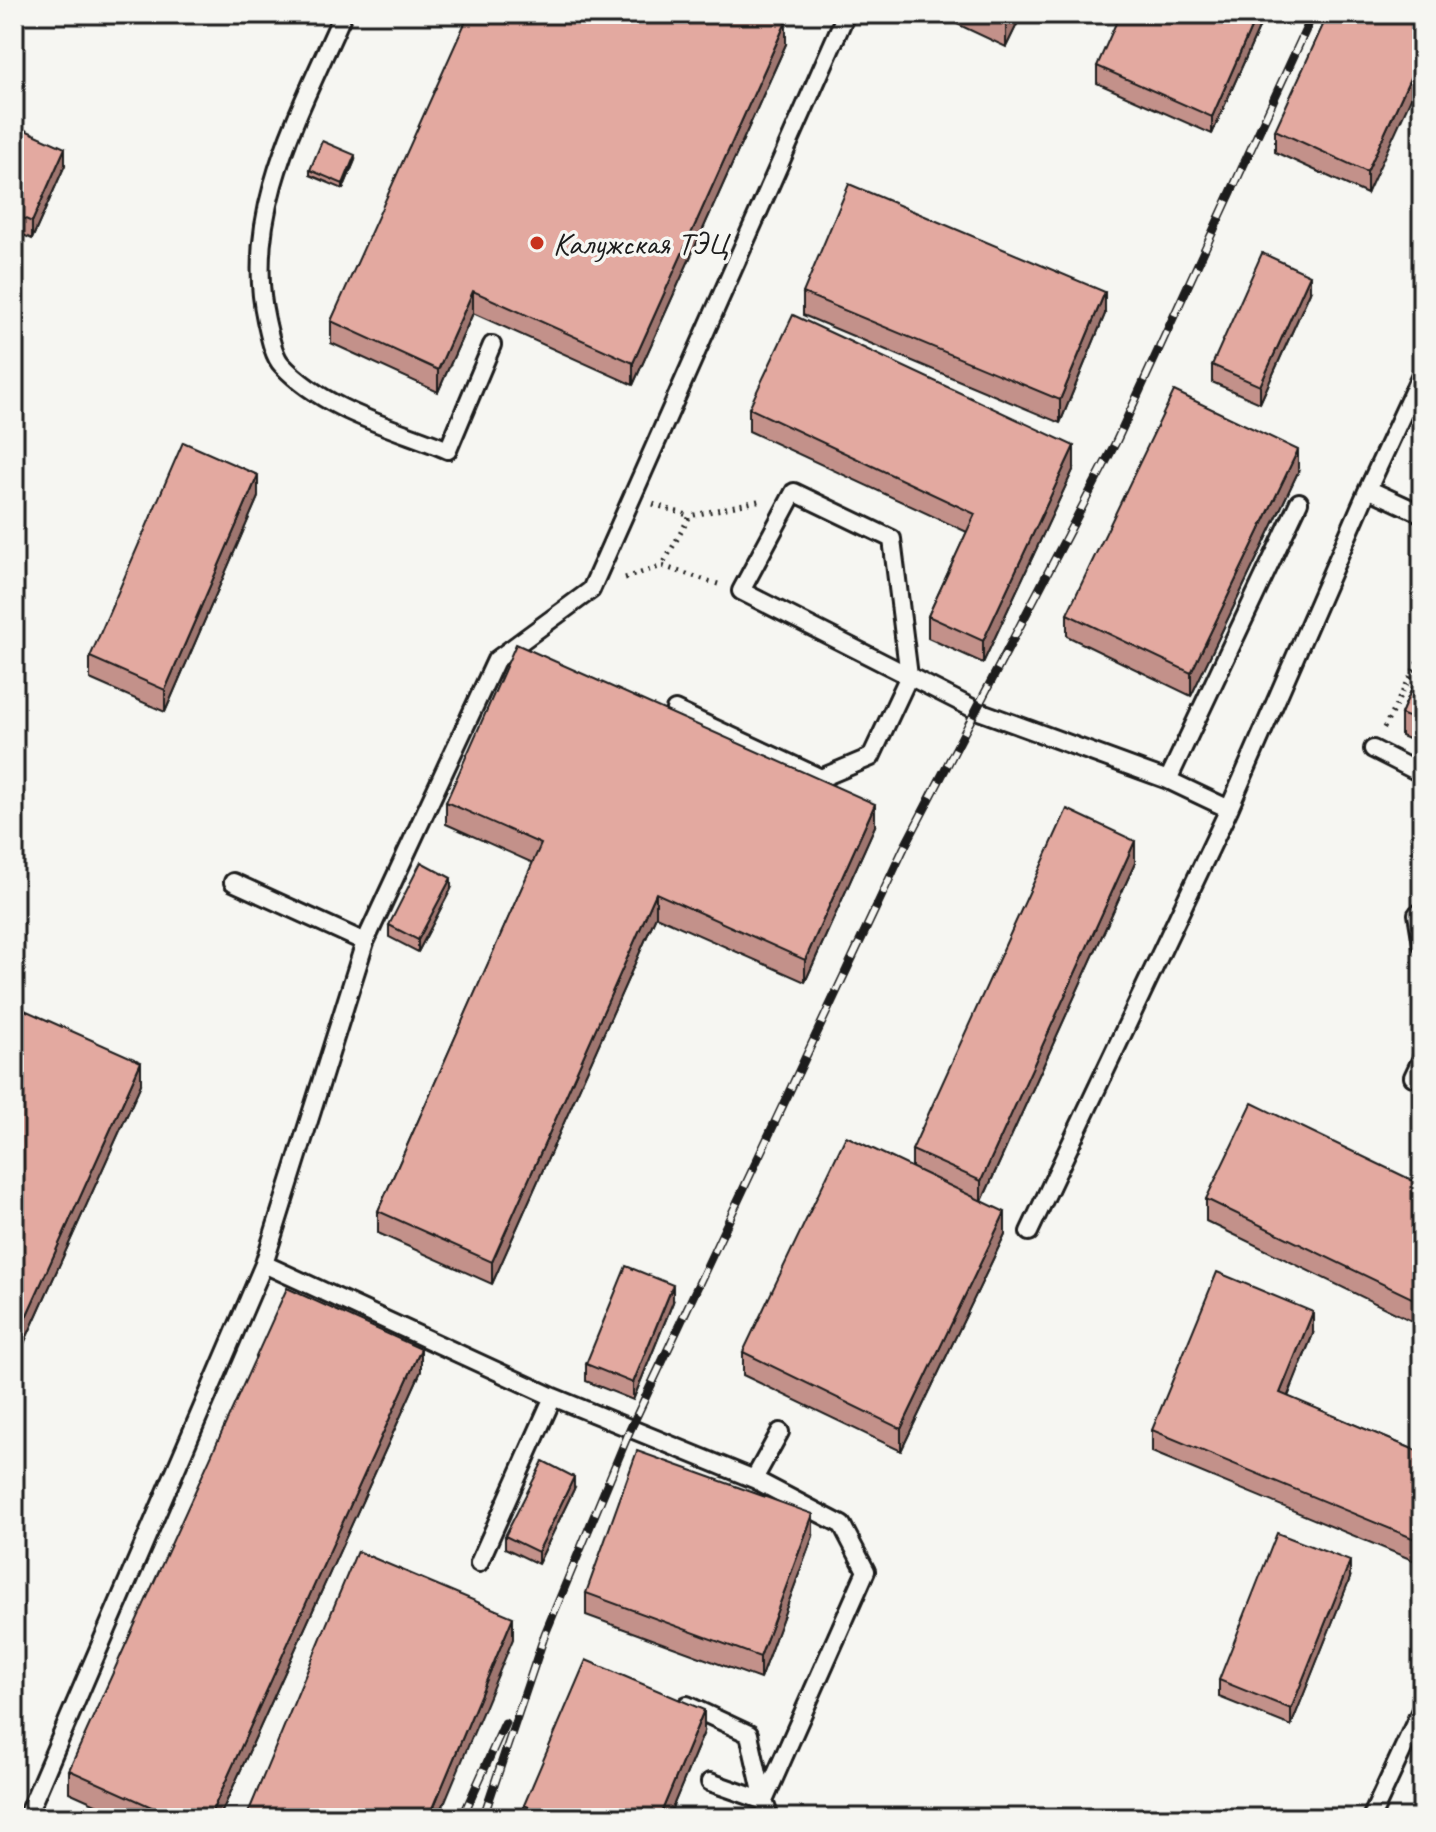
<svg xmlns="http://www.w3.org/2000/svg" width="1436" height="1832" viewBox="0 0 1436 1832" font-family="Caveat,sans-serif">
<rect width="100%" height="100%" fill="#f6f6f2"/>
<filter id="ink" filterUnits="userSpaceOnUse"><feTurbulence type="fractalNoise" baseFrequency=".0125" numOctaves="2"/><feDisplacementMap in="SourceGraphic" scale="16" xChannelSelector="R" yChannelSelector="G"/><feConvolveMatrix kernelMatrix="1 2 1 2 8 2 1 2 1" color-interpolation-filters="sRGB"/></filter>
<g filter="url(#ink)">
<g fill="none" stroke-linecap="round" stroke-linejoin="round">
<defs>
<path id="lane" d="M343,14c-42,96 -101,198 -77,306 3,13 7,36 16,45 43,46 110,62 166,85l44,-105
M1368,489l54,-117
M794,492l98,47 17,137 -168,-85z
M675,710l146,68 50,-21 38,-81 67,34 192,70
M1373,749l49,25
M1229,809l-61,-29 131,-278
M233,882l132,60 -101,322
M1422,916l-5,-2 5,30
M365,942l131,-282 95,-70 255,-576
M1413,1077l9,-19
M1029,1232l200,-423 139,-320 54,25
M479,1563l74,-166 201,82
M687,1705l62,29 15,67 102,-230 -24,-46 -88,-46 26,-47
M710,1782l54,19 6,17
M26,1818l238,-554 289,133
M1371,1818l51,-110"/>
</defs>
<use href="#lane" stroke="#1c1c1c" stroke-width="22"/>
<path stroke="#1c1c1c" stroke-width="5" stroke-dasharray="2 6" stroke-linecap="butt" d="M653,504l37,12
M625,578l37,-12
M718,584l-56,-18 28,-50 72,-16
M1384,728l38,-74"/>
<use href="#lane" stroke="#f6f6f2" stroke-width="16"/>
<defs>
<path id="rail" d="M462,1818l43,-95
M483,1818l62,-184 85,-204 274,-582 212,-406 197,-428"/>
</defs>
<use href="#rail" stroke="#1c1c1c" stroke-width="9"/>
<use href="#rail" stroke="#f6f6f2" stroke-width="6" stroke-dasharray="18" stroke-linecap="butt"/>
</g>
<path fill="#c3918a" stroke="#1c1c1c" stroke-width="2" d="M936,14h86l-16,33z
M1263,14v5l-51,115 -115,-51v-17z
M1422,14l-55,180 -92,-42v-22z
M485,16l301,28 -153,341 -160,-72 -35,79 -107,-49v-22z
M14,125l51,40 -33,74 -18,-8z
M355,160l-12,29 -33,-14v-5z
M1310,292l-50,111 -48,-21v-17z
M803,293l302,21 -45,109 -257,-108z
M749,408l325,60 -91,195 -55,-25v-22l39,-84 -218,-101z
M1298,472l-107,224 -124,-60v-22z
M258,497l-93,215 -75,-33v-22z
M1422,665v80l-21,-9v-22z
M446,802l429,24 -70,156 -149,-66 -164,368 -114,-51v-22l155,-348 -87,-39z
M1135,863l-153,338 23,33 -104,217 -158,-76v-23l169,-185v-17z
M451,889l-33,63 -29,-15v-12z
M14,1021l127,63 -120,266 -7,-3z
M1422,1185v141l-216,-105v-22z
M673,1302l-40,98 -47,-19v-17z
M1313,1334l-25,63 134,56v111l-270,-112v-22z
M421,1371l-202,447h-92l-58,-26v-22z
M574,1489l-36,75 -33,-16v-12z
M813,1536l-53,143 -174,-64v-22z
M1350,1578l-59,148 -72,-29v-17z
M704,1732l-36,86h-144v-13z"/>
<path fill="#9f7670" stroke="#1c1c1c" stroke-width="2" d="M1012,14h10l-16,33v-22z
M1257,14h6v5l-51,115v-17z
M786,22v22l-153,341v-22z
M1422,52v22l-55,120v-22z
M65,148v17l-33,74v-17z
M355,155v5l-12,29v-5z
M1310,275v17l-50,111v-17z
M473,291v22l-35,79v-22z
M1105,292v22l-45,109v-23z
M1074,446v22l-91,195v-22z
M1298,450v22l-107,224v-23z
M258,475v22l-93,215v-22z
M875,804v22l-70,156v-22z
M1135,841v22l-154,340v-22z
M451,878v11l-33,63v-12z
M656,893v23l-164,368v-22z
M141,1062v22l-120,266v-22z
M1005,1212v22l-104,217v-22z
M673,1285v17l-40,98v-17z
M1313,1312v22l-33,81v-22z
M421,1349v22l-202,447h-10z
M574,1477v12l-36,75v-12z
M813,1514v22l-53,143v-22z
M1350,1561v17l-59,148v-17z
M513,1617v22l-75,179h-9z
M704,1710v22l-36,86h-9z"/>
<path fill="#e3a9a0" stroke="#1c1c1c" stroke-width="2" d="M469,14h13l3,2 1,-2h281l19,8 -153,341 -160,-72 -35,79 -107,-49z
M983,14h29l-6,11z
M1120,14h137l-45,103 -115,-51z
M1328,14h94v38l-55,120 -92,-42z
M14,125l51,23 -33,74 -18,-8z
M322,141l33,14 -12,29 -33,-14z
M849,184l256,108 -45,108 -257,-107z
M1262,253l48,22 -50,111 -48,-21z
M793,315l281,131 -91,195 -55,-25 47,-102 -226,-106z
M1174,391l124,59 -107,223 -124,-59z
M183,442l75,33 -93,215 -75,-33z
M516,644l359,160 -70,156 -149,-67 -164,369 -114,-51 163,-367 -95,-42z
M1422,665v58l-21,-9z
M1067,809l68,32 -154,340 -69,-31z
M421,862l30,16 -33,62 -29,-15z
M20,1008l121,54 -120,266 -7,-3v-304z
M1252,1103l170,82v118l-216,-104z
M846,1136l159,76 -104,217 -158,-77z
M626,1266l47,19 -40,98 -47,-19z
M1217,1272l96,40 -33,81 142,60v89l-270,-112z
M287,1288l134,61 -212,469h-33l-107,-48z
M637,1451l176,63 -53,143 -174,-64z
M543,1461l31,16 -36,75 -33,-16z
M1277,1533l73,28 -59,148 -72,-29z
M357,1551l156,66 -84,201h-183z
M586,1660l118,50 -45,108h-105l-30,-13z"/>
</g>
<circle fill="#c8321e" stroke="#f6f6f2" stroke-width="3" cx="537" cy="243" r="8"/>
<g text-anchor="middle" stroke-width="7" stroke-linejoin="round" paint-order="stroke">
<g font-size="32" fill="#1c1c1c" stroke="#f6f6f2" text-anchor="start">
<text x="553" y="254">Калужская ТЭЦ</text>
</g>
</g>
<rect width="1436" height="1832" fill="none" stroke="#f6f6f2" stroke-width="48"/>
<rect x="24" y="24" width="1388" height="1784" fill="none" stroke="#1c1c1c" stroke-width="3" filter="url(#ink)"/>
</svg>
